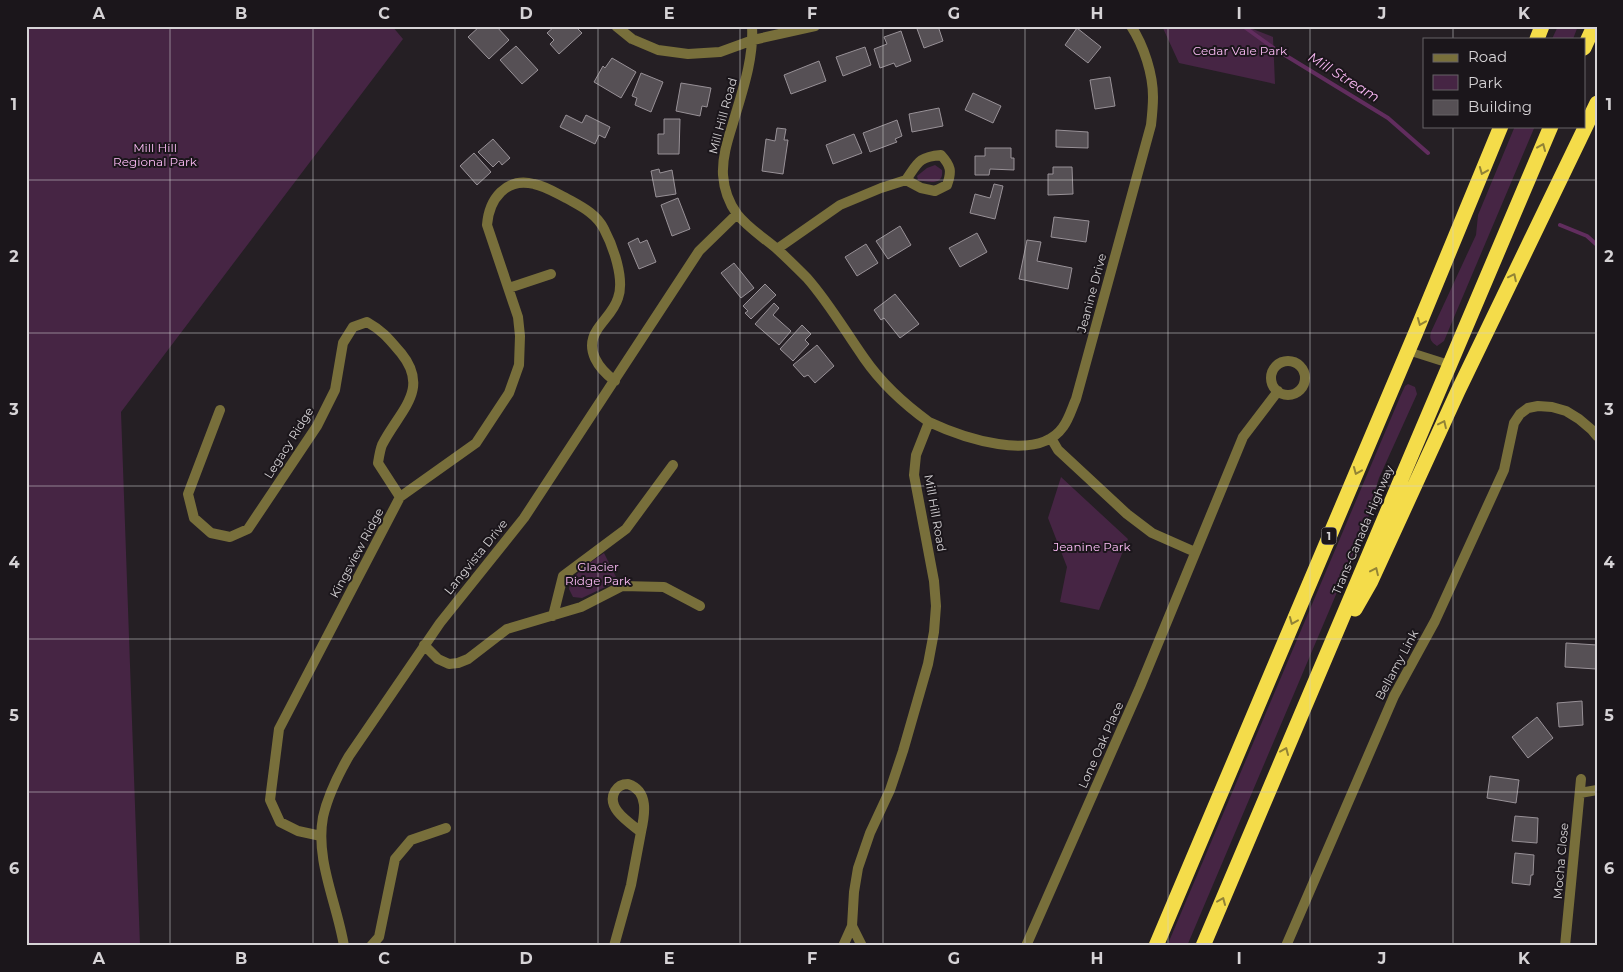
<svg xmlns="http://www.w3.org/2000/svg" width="1623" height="972" viewBox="0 0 1623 972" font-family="Montserrat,sans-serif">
<rect width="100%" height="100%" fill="#251f24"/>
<path fill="#462544" d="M26,26h366l11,13 -282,373 19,534h-114z
M1162,26h83l28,11 2,47 -96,-21z
M1558,26h20l-5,13h-21z
M1515,126h20l-91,215 -7,5c-6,-4 -8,-7 -6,-14l45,-97 2,-20z
M935,165l7,5c2,16 -13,12 -24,10l-1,-4 10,-8z
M1408,384l7,3 2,7 -38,84 -8,25 -3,16 -181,427h-20l233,-549 5,-11z
M1061,477l67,62 -29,71 -39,-8 7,-35 -19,-49z
M604,553l14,28 -36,17 -9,-1 -4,-8c3,-16 22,-27 35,-36z"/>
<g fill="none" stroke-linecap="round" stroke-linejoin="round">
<path stroke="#612d5e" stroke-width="4" d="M1243,26l32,23 113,69 40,35
M1560,225l27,11 10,9"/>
</g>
<path fill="#565055" stroke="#989197" d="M480,26h16l13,14 -20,19 -21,-22z
M555,26h20l7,7 -23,21 -9,-10 4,-4 -7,-7z
M916,26h22l5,15 -19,7z
M1077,28l24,19 -13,16 -23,-18z
M901,31l10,30 -15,6 -2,-4 -14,5 -6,-19 13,-5 -3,-7z
M516,46l22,24 -16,14 -22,-24z
M865,47l6,18 -28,11 -7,-19z
M612,58l24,14 -15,26 -27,-16 9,-16 2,2z
M819,61l7,20 -35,13 -7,-19z
M641,73l22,9 -12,30 -16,-7 2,-7 -5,-2z
M1110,77l5,29 -20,3 -5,-29z
M681,83l30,5 -4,19 -5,-1 -2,10 -24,-5z
M973,93l28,13 -8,17 -28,-13z
M939,108l4,18 -31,6 -3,-18z
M566,115l16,8 4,-8 24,12 -5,11 -6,-3 -4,9 -35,-17z
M664,119h16l-1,35h-21v-20h6z
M897,120l5,16 -7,3 2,3 -27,10 -7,-19z
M777,128l9,1 -2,11h4l-5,34 -21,-3 4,-32 9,2z
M1056,130l32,2v16l-32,-1z
M854,134l8,19 -29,11 -7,-19z
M493,139l17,19 -8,7 -3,-4 -6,6 -15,-15z
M985,148h26v10h3v12l-24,-1 -1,6h-14v-19h10z
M474,153l17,19 -14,13 -17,-19z
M1053,167h19l1,27 -25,1v-21h5z
M659,169l1,4 12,-3 4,24 -20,3 -5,-26z
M994,184l9,2 -8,33 -25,-6 5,-19 15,4z
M678,198l12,31 -18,7 -11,-31z
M1054,217l35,4 -3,21 -35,-5z
M900,226l11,19 -23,14 -12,-18z
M977,233l10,19 -27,15 -11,-19z
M638,238l2,5 7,-3 9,22 -17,7 -11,-26z
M1027,240l14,2 -4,19 35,7 -4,21 -49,-10z
M866,244l12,19 -21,13 -12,-19z
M734,263l20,25 -13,10 -20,-25z
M765,284l11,11 -25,24 -6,-6 3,-2 -5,-5z
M895,294l24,30 -19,14 -16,-20 -3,2 -7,-10z
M774,303l5,5 -6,7 18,16 -12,14 -24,-21z
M802,325l9,9 -6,6 4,4 -16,17 -13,-12z
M817,345l17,21 -19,17 -7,-8 -4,2 -11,-12z
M1566,643l31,2 -1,24 -31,-2z
M1582,701l1,24 -24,2 -2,-24z
M1537,717l16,21 -25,20 -16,-21z
M1490,776l29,4 -3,23 -29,-5z
M1515,816l23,2 -1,25 -25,-2z
M1515,853l19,2 -1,20h-2l-1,10 -18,-2z"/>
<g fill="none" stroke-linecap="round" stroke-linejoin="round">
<path stroke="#786f3b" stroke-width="8" d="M1408,351l41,13"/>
<path stroke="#786f3b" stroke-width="10" d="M616,26l16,13 26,11 30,4 32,-2 33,-12 62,-14
M752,26c2,33 -10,66 -19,97 -5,16 -11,34 -10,52 1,13 6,28 14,39 11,14 26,23 40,35 10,9 20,19 30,29 22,25 38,53 57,80 18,26 40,46 65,64l-13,33 -2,20 20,106 2,25 -2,26 -6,32 -25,87 -13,39 -20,43 -12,35 -4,24 -2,34 -9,20
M777,249l63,-44 41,-17 25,-8 15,8 14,3 12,-6c5,-14 4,-19 -6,-30 -23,2 -23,8 -35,25
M509,288l42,-14
M1271 378a17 17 0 1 1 34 0a17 17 0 1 1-34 0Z
M220,410l-32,84 6,24 17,15 19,4 18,-8 69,-103 18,-36 8,-47 10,-16 14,-5c16,9 22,17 34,31 30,37 -2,58 -19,92 -2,5 -3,12 -4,18l22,34
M929,422c32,15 108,42 134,5 6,-8 9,-19 13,-28l75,-274c1,-9 2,-19 2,-28 0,-23 -9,-51 -22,-71
M1051,438l7,12 69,64 25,19 43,19
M553,616l10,-40 63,-47 47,-64
M424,645l14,14 11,5 9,-1 10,-4 39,-30 74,-22 41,-21 42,1 36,19
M628,784c21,7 17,30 13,48 -11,-9 -36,-24 -26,-41 3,-5 7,-7 13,-7z
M1580,793l17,-3
M321,836l-23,-5 -18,-9 -10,-22 9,-71 121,-232 76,-54 33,-50 10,-28 1,-29 -2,-19 -31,-92c2,-26 19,-48 47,-41 11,2 22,9 32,14 14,8 30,15 38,31 9,17 21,50 14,69 -4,13 -14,21 -21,32 -13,20 2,39 18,51
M852,926l10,20
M344,946c-7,-43 -29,-86 -21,-129 5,-22 15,-42 26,-61l91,-133 84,-105 175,-267 38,-37
M371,946l8,-9 16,-78 16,-19 35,-12
M614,946l17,-61 10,-53
M1026,946l114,-259 103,-250 35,-46
M1286,946l108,-250 41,-75 69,-151 10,-47 6,-9 8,-6 10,-2 14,1 14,4 13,8 13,11 5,6
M1565,946l16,-167"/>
<path stroke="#f4dc4a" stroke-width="15" d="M1537,39l5,-13
M1584,48l10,-22
M1355,609l16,-28 87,-190 139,-288
M1156,946l260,-614 85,-206
M1203,946l348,-820"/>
</g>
<defs><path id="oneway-chevron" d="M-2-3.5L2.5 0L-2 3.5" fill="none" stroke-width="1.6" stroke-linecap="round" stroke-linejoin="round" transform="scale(1.25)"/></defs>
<g stroke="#928335">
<use href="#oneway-chevron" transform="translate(1542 147) rotate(-67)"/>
<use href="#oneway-chevron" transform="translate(1483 171) rotate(112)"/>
<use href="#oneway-chevron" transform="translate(1513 277) rotate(-64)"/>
<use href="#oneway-chevron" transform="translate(1421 322) rotate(112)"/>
<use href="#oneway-chevron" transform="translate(1443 424) rotate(-65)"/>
<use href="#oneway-chevron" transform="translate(1357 471) rotate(113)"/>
<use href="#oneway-chevron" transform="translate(1375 571) rotate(-65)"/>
<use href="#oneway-chevron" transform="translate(1293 621) rotate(113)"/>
<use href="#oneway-chevron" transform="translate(1285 751) rotate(-67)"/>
<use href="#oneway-chevron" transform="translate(1222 901) rotate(-67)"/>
</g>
<path fill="none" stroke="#d6d3d6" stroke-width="1" stroke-opacity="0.55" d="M170,26v920M313,26v920M455,26v920M598,26v920M740,26v920M883,26v920M1025,26v920M1168,26v920M1310,26v920M1453,26v13M1453,126v820M26,180h1571M26,333h1571M26,486h1571M26,639h1571M26,792h1571"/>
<g text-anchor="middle" stroke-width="4" stroke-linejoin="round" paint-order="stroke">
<rect fill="#1b161b" stroke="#9e9a9e" stroke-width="1" x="1321.5" y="527.5" width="15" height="17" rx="4"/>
<g font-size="11" font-weight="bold" fill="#d6d3d6">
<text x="1329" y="540">1</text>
</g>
<g font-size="12" fill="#fdbdf7" stroke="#1b161b">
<text x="1240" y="55">Cedar Vale Park</text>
<text x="155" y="152">Mill Hill<tspan x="155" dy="14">Regional Park</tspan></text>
<text x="1092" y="551">Jeanine Park</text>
<text x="598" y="571">Glacier<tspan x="598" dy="14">Ridge Park</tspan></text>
</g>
<g font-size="12" fill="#d6d3d6" stroke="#1b161b">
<text transform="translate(723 116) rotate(-75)" y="4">Mill Hill Road</text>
<text transform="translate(1092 293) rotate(-75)" y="4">Jeanine Drive</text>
<text transform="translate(289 443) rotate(-58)" y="4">Legacy Ridge</text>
<text transform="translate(935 513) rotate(80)" y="4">Mill Hill Road</text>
<text transform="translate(1363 530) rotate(-67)" y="4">Trans-Canada Highway</text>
<text transform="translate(357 553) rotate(-62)" y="4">Kingsview Ridge</text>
<text transform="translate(476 557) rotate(-51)" y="4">Langvista Drive</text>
<text transform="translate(1397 665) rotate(-62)" y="4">Bellamy Link</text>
<text transform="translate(1101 745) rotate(-66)" y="4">Lone Oak Place</text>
<text transform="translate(1561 861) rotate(-85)" y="4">Mocha Close</text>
</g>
<g font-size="14" font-style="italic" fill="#f7b7f1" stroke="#1b161b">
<text transform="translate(1344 77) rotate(32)" y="5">Mill Stream</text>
</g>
</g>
<rect width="1623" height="972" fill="none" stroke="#1b161b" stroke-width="55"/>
<rect x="1423" y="38" width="162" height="90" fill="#1b161b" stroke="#666266"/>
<rect x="1433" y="54" width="25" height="8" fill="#786f3b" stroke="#666266"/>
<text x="1468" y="62" font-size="15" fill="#d6d3d6">Road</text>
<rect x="1433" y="75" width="25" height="15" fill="#462544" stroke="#666266"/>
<text x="1468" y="88" font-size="15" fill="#d6d3d6">Park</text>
<rect x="1433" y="100" width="25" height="15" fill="#565055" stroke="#666266"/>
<text x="1468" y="112" font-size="15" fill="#d6d3d6">Building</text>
<rect x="28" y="28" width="1568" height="916" fill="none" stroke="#d6d3d6" stroke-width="2"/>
<g font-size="16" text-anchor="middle" font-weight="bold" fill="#d6d3d6">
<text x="99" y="19">A</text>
<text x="241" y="19">B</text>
<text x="384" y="19">C</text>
<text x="526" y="19">D</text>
<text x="669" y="19">E</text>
<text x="812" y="19">F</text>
<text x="954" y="19">G</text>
<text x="1097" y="19">H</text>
<text x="1239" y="19">I</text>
<text x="1382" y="19">J</text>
<text x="1524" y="19">K</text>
<text x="14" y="110">1</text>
<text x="1609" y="110">1</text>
<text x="14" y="262">2</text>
<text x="1609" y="262">2</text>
<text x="14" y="415">3</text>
<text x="1609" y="415">3</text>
<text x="14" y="568">4</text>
<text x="1609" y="568">4</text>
<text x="14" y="721">5</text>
<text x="1609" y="721">5</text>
<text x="14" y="874">6</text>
<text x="1609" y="874">6</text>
<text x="99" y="964">A</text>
<text x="241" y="964">B</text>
<text x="384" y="964">C</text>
<text x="526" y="964">D</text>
<text x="669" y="964">E</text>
<text x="812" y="964">F</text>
<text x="954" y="964">G</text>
<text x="1097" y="964">H</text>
<text x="1239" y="964">I</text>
<text x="1382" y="964">J</text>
<text x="1524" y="964">K</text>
</g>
</svg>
